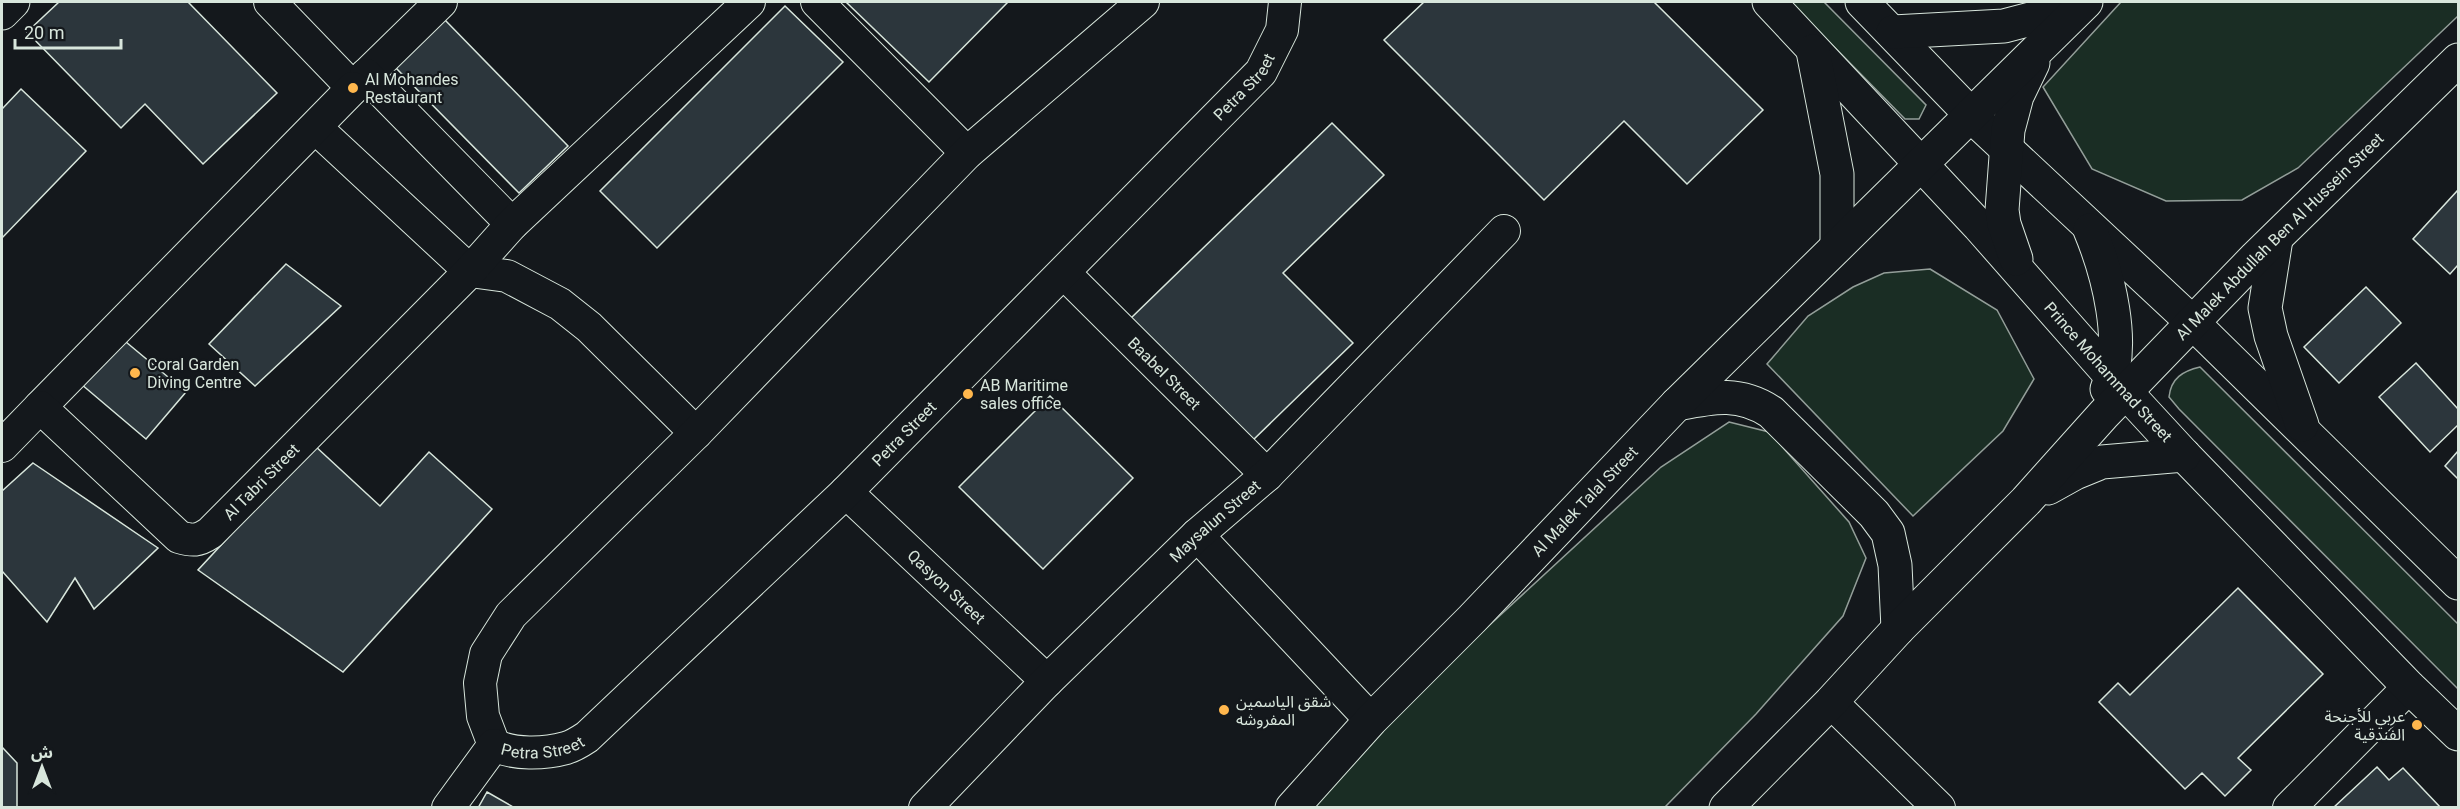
<svg xmlns="http://www.w3.org/2000/svg" width="2460" height="809" viewBox="0 0 2460 809" font-family="Roboto,'Noto Sans Arabic',sans-serif">
<rect width="100%" height="100%" fill="#14181c"/>
<path fill="#1a2d24" stroke="#939e99" stroke-width="1.5" d="M1790,2h34l102,103 -7,14h-14z
M2121,2h337v14l-160,152 -56,32 -76,1 -74,-32 -49,-82z
M1930,269l67,41 37,69 -31,52 -90,85 -146,-152 41,-48 45,-29 31,-14z
M2200,367l258,257v65l-279,-280 -10,-12c2,-19 14,-26 31,-30z
M1729,422l40,10 80,90 17,36 -23,58 -87,98 -91,93 -353,1 120,-130 229,-211z"/>
<path fill="#2c363c" stroke="#d8e6dc" stroke-width="1.5" d="M59,2h129l89,91 -74,71 -58,-60 -24,24 -94,-96z
M846,2h162l-79,80z
M1424,2h230l109,108 -76,74 -63,-63 -80,79 -160,-160z
M785,6l58,56 -186,186 -57,-57z
M445,20l123,126 -49,47 -124,-126z
M21,89l65,62 -84,87v-129z
M1332,123l52,52 -101,98 70,70 -102,99 -121,-123z
M2458,190v75l-8,9 -37,-35z
M286,264l55,42 -86,80 -46,-42z
M2366,287l35,36 -62,60 -35,-36z
M120,337l66,55 -40,47 -65,-55z
M2416,363l42,46v16l-28,27 -51,-55z
M1050,396l83,82 -90,91 -84,-82z
M314,445l66,61 49,-54 63,57 -149,163 -145,-102z
M2458,451v28l-13,-13z
M33,463l125,85 -64,61 -19,-31 -28,44 -45,-51v-80z
M2238,588l85,86 -85,84 13,12 -26,26 -23,-23 -17,16 -86,-87 19,-19 12,12z
M2,747l15,16v45h-15z
M2377,767l12,13 14,-12 38,40h-108z
M487,792l28,16h-37z"/>
<g fill="none" stroke-linecap="round" stroke-linejoin="round">
<defs>
<g id="street">
<path d="M270,2l83,86 88,-86"/>
<path d="M817,2l150,151"/>
<path d="M366,75l146,149"/>
<path d="M316,128l154,143"/>
<path d="M470,271l37,5 53,28 29,23 107,106"/>
<path id="s1" d="M1064,273l203,202"/>
<path d="M40,407l313,-319"/>
<path id="s2" d="M2,446l38,-39 139,130c14,4 19,4 31,-4l260,-262 42,-47 237,-222"/>
<path id="s3" d="M846,492l201,189"/>
<path d="M1197,535l174,185"/>
<path d="M1831,702l108,106"/>
<path id="s4" d="M494,745c20,10 50,9 72,3 7,-2 15,-7 21,-11l259,-245 415,-420 21,-42 3,-28"/>
<path d="M494,745l-11,-29 -3,-33 6,-29 25,-39 185,-182 271,-280 176,-151"/>
<path d="M448,808l46,-63"/>
<path id="s5" d="M925,808l122,-127 150,-146 70,-60 237,-244"/>
<path d="M2289,808l120,-121"/>
</g>
<g id="secondary">
<path id="s6" d="M1769,2l210,224 133,151 72,78 225,232 49,47"/>
<path d="M1862,2l120,124 210,196 266,261"/>
<path d="M1893,32l111,-6 76,-20"/>
<path d="M1813,51l24,123v72"/>
<path d="M2090,230c18,43 37,115 17,159"/>
<path d="M2276,239l-11,69 6,28 31,89"/>
<path d="M2016,259l-12,-35 -2,-14 6,-80 9,-34 16,-33"/>
<path d="M1677,404c36,-7 62,-13 94,8l103,102 14,19 7,32 3,64"/>
<path d="M2048,488l27,-15 27,-11 82,-7"/>
<path id="s7" d="M1292,808l79,-88 101,-101 205,-215 409,-402"/>
<path id="s8" d="M1726,808l105,-106 67,-73 128,-128 78,-87 152,-157 202,-197"/>
</g>
<path id="highway" d="M2,13l11,-11"/>
</defs>
<use href="#street" stroke="#d8e6dc" stroke-width="34"/>
<use href="#secondary" stroke="#d8e6dc" stroke-width="35"/>
<use href="#highway" stroke="#d8e6dc" stroke-width="35"/>
<use href="#street" stroke="#14181c" stroke-width="32"/>
<use href="#secondary" stroke="#14181c" stroke-width="33"/>
<use href="#highway" stroke="#14181c" stroke-width="33"/>
</g>
<g fill="#ffb74d" stroke="#14181c" stroke-width="2">
<circle cx="353" cy="88" r="6"/>
<circle cx="135" cy="373" r="6"/>
<circle cx="968" cy="394" r="6"/>
<circle cx="1224" cy="710" r="6"/>
<circle cx="2417" cy="725" r="6"/>
</g>
<g text-anchor="middle" stroke-width="4.5" stroke-linejoin="round" paint-order="stroke">
<g font-size="16" fill="#d8e6dc" stroke="#14181c" text-anchor="start">
<text x="365" y="85">Al Mohandes<tspan x="365" dy="18">Restaurant</tspan></text>
<text x="147" y="370">Coral Garden<tspan x="147" dy="18">Diving Centre</tspan></text>
<text x="980" y="391">AB Maritime<tspan x="980" dy="18">sales office</tspan></text>
<text x="1236" y="707">شقق الياسمين<tspan x="1236" dy="18">المفروشه</tspan></text>
<text x="2405" y="722" text-anchor="end">عربي للأجنحة<tspan x="2405" dy="18">الفندقية</tspan></text>
</g>
<g font-size="16" fill="#d8e6dc" stroke="#14181c">
<text dy="6" stroke="none"><textPath href="#s4" startOffset="1022">Petra Street</textPath></text>
<text dy="6" stroke="none"><textPath href="#s8" startOffset="796">Al Malek Abdullah Ben Al Hussein Street</textPath></text>
<text dy="6" stroke="none"><textPath href="#s6" startOffset="502">Prince Mohammad Street</textPath></text>
<text dy="6" stroke="none"><textPath href="#s1" startOffset="142">Baabel Street</textPath></text>
<text dy="6" stroke="none"><textPath href="#s4" startOffset="536">Petra Street</textPath></text>
<text dy="6" stroke="none"><textPath href="#s2" startOffset="350">Al Tabri Street</textPath></text>
<text dy="6" stroke="none"><textPath href="#s7" startOffset="424">Al Malek Talal Street</textPath></text>
<text dy="6" stroke="none"><textPath href="#s5" startOffset="408">Maysalun Street</textPath></text>
<text dy="6" stroke="none"><textPath href="#s3" startOffset="138">Qasyon Street</textPath></text>
<text dy="6" stroke="none"><textPath href="#s4" startOffset="50">Petra Street</textPath></text>
</g>
</g>
<rect width="2460" height="809" fill="none" stroke="#d8e6dc" stroke-width="6"/>
<g transform="translate(42 767)" stroke="#14181c" stroke-width="4.5" paint-order="stroke">
<path d="M0-4.5L10 22L0 15L-10 22Z" fill="#d8e6dc"/>
<text y="-9" font-size="16" font-weight="bold" text-anchor="middle" fill="#d8e6dc">ش</text>
</g>
<path d="M15 39v9h106v-9" fill="none" stroke="#d8e6dc" stroke-width="3"/>
<text x="24" y="39" font-size="18" fill="#d8e6dc" stroke="#14181c" stroke-width="4.5" paint-order="stroke">20 m</text>
</svg>
